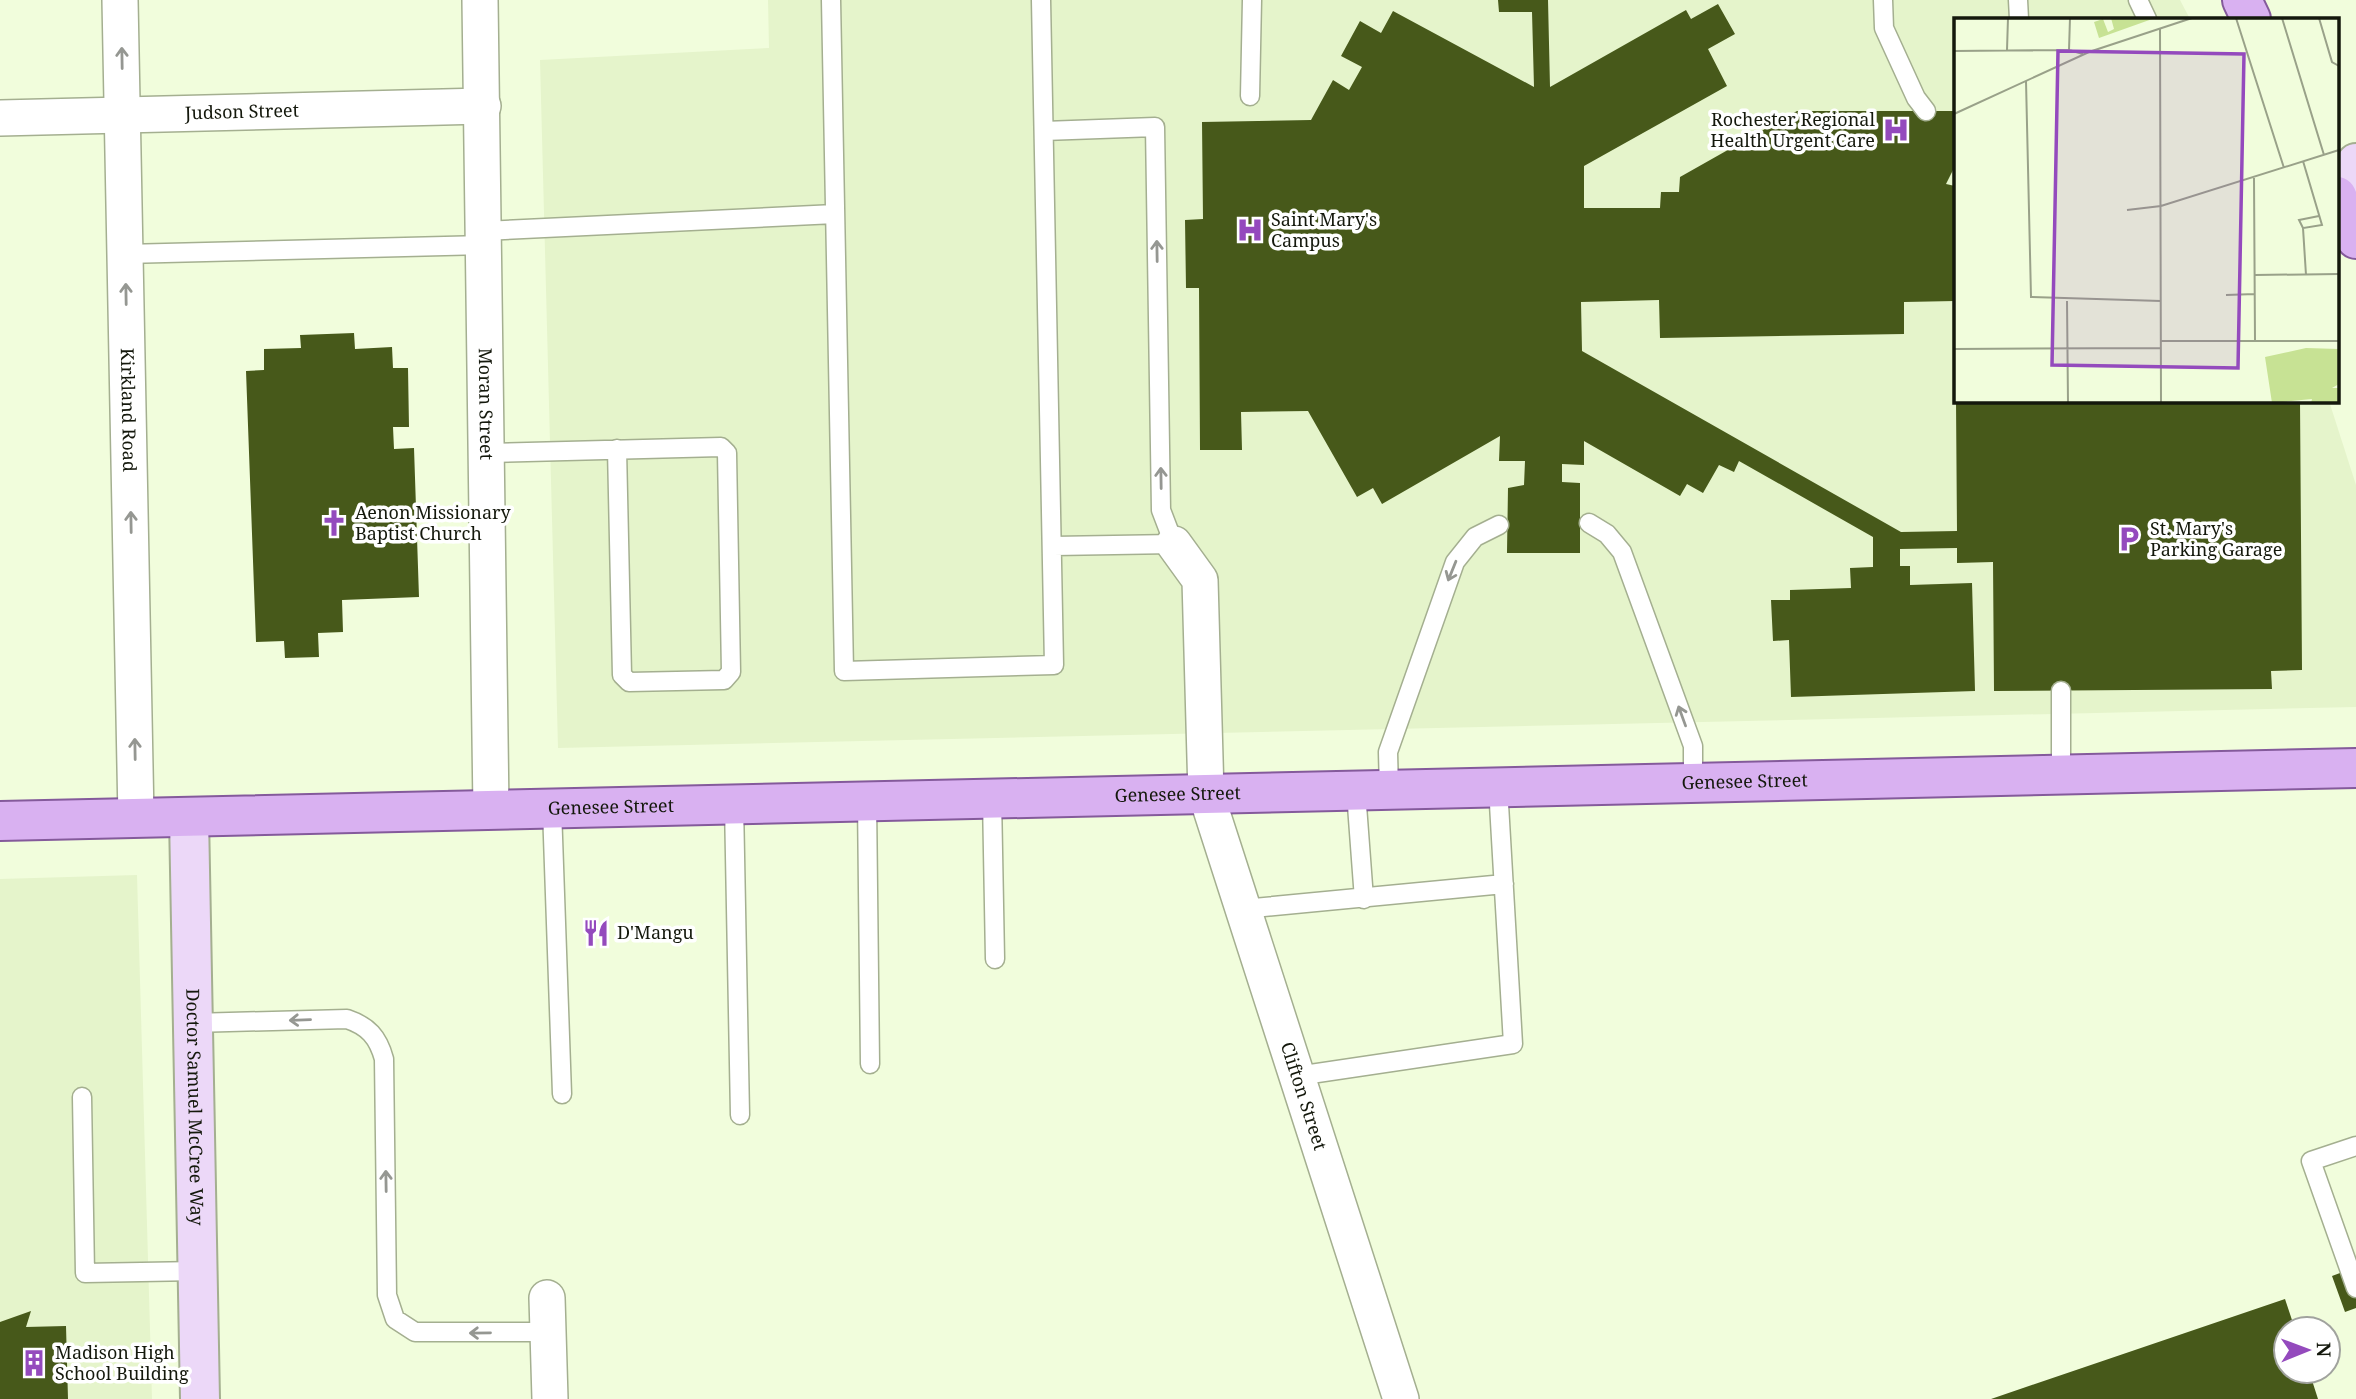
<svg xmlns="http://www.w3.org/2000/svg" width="2356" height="1399" viewBox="0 0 2356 1399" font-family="'Noto Serif',serif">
<rect width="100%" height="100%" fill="#f1fddc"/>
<path fill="#e5f4cb" d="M768,0h1412l10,19h-235v382h374l27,84v222l-1798,41 -18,-688 229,-12z
M137,875l15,524h-152v-520z"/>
<path fill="#47591a" d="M1498,0h50l2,87 136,-77 5,9 27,-15 17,30 -27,15 19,37 -143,80v42h76l1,-16h18l1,-15 117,-66h158v55l-9,18 9,2v115l-51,1v32l-244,4 -1,-38 -78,2 1,49 319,181 56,-1 -1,-130h344l2,269 -31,1 1,18 -278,2 -1,-129 -36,1v-15l-57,1v17h10v19l62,-2 3,108 -184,6 -2,-57 -16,1 -2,-41h19v-10l61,-2 -1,-20 23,-1v-30l-134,-76 -5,11 -15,-7 -16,28 -16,-9 -7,12 -96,-55v24l-22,-1v18l18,1v70h-73l1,-65 16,-3 1,-24h-26l1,-25 -118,68 -9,-16 -16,9 -49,-86 -67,1 1,38h-42l-1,-162h-13l-1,-68 18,-1 -1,-97 109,-2 22,-40 16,10 13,-23 -21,-11 19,-35 21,12 12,-22 141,76 -2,-75h-33z
M354,333l1,16 37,-2 1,21h15l1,59h-16l1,22 20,-1 5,149 -77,3 1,32 -25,1 1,24 -34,1 -1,-17 -28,1 -10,-271 18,-1v-21l37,-1 -1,-13z
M2356,1267v41l-11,4 -13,-36z
M2285,1299l10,30h-9v42h23l9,28h-327z
M31,1311l-5,16 40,-1 2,73h-68v-77z"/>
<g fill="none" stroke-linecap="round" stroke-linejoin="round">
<defs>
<path id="lane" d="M831,0l13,671 210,-6 -13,-665
M1883,0l1,28 32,70 10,13
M2018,0l1,19
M2138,0l9,19
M1250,96l2,-96
M1044,131l111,-4 6,383 13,34 -120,2
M484,231l351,-17
M125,254l360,-9
M487,453l234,-6 6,6 4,219 -7,8 -95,2 -7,-7 -5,-226
M1589,523l18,11 15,18 71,194v37
M2061,691v84
M1389,790l-1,-38 67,-190 20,-25 24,-12
M1356,792l8,107
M992,798l3,161
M867,801l3,263
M734,804l6,311
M552,809l10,285
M1243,909l261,-25
M193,1023l154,-4c21,7 31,18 37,40l3,236 8,24 20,13h133
M1297,1076l216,-32 -15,-257
M82,1097l3,176 113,-2
M2356,1146l-45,15 45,127"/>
<g id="street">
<path id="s1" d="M120,0l16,818"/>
<path id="s2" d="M480,0l11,810"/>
<path id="s3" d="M0,118l483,-12"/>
<path id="s4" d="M1174,544l26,36 6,214 195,605"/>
<path d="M547,1298l3,101"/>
</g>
<g id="secondary">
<path d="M2337,193l10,-11 9,-19"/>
<path id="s5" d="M189,817l11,582"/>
</g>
<g id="primary">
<path d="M2242,0l9,19"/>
<path d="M2337,196l19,43"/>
<path id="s6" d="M0,821l2356,-53"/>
</g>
</defs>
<use href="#lane" stroke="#a4af90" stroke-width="21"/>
<use href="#street" stroke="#a4af90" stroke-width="38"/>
<use href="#secondary" stroke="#a4af90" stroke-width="42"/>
<use href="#primary" stroke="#845a9b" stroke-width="42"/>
<use href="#lane" stroke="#fff" stroke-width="18"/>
<use href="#street" stroke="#fff" stroke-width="35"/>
<use href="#secondary" stroke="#ecd8f8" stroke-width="38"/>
<use href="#primary" stroke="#d9b1f1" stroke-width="38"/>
</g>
<defs><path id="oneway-shaft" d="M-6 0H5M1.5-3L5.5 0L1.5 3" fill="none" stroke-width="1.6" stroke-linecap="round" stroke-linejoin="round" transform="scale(1.75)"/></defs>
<g stroke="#959792">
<use href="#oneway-shaft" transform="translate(122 58) rotate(-91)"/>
<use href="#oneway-shaft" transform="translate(1157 251) rotate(-91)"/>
<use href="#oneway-shaft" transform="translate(126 294) rotate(-91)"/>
<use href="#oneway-shaft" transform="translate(1161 478) rotate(-91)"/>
<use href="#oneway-shaft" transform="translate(131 522) rotate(-91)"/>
<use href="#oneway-shaft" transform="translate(1452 571) rotate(112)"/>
<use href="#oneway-shaft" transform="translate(1682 716) rotate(-110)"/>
<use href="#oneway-shaft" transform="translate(135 749) rotate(-91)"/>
<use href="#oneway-shaft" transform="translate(300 1020) rotate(178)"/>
<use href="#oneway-shaft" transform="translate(386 1181) rotate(-91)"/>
<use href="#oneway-shaft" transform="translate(480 1333) rotate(179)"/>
</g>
<defs>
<symbol id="hospital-bare" viewBox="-9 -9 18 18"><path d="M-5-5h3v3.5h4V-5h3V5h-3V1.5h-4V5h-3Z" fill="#944abd" stroke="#fff" stroke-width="2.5" paint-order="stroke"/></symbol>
<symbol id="church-bare" viewBox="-9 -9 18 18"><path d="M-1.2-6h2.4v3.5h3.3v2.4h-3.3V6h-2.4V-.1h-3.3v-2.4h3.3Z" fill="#944abd" stroke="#fff" stroke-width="2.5" paint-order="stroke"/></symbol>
<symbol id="parking-bare" viewBox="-9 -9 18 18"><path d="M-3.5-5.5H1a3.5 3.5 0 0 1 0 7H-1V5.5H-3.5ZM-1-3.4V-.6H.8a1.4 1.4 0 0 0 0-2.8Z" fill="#944abd" stroke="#fff" stroke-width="2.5" paint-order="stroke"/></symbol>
<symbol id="restaurant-bare" viewBox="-9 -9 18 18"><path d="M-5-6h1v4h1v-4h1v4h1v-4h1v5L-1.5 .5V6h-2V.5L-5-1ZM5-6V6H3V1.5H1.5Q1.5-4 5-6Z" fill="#944abd" stroke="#fff" stroke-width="2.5" paint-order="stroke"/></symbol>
<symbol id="building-bare" viewBox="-9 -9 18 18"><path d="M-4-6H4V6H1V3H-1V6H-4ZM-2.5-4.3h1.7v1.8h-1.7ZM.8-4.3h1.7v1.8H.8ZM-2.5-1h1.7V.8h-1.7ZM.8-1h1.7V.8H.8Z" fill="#944abd" stroke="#fff" stroke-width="2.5" paint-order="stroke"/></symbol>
</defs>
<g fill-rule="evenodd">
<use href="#hospital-bare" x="1877" y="111" width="38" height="38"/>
<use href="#hospital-bare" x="1231" y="211" width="38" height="38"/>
<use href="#church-bare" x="315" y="504" width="38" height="38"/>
<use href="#parking-bare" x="2110" y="520" width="38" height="38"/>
<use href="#restaurant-bare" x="577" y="914" width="38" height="38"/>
<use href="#building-bare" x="15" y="1344" width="38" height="38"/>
</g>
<g text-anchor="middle" stroke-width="7" stroke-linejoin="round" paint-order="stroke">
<g font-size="18" fill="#14180c" stroke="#fff">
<text dy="6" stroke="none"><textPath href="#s3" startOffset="242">Judson Street</textPath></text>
<text dy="6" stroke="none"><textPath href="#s2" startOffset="404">Moran Street</textPath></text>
<text dy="6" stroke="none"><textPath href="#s1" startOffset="410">Kirkland Road</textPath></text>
<text dy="6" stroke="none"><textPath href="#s6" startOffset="1745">Genesee Street</textPath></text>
<text dy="6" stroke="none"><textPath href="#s6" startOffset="1178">Genesee Street</textPath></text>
<text dy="6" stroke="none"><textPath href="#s6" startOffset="611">Genesee Street</textPath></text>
<text dy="6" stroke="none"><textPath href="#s4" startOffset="576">Clifton Street</textPath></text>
<text dy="6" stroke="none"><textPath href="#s5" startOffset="290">Doctor Samuel McCree Way</textPath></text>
</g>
<g font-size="18" fill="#14180c" stroke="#fff" text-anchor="start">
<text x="1875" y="126" text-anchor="end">Rochester Regional<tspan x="1875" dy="21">Health Urgent Care</tspan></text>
<text x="1271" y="226">Saint Mary's<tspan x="1271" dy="21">Campus</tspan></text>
<text x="355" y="519">Aenon Missionary<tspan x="355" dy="21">Baptist Church</tspan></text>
<text x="2150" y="535">St. Mary's<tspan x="2150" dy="21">Parking Garage</tspan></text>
<text x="617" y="939">D'Mangu</text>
<text x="55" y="1359">Madison High<tspan x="55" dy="21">School Building</tspan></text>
</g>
</g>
<g transform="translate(1954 18)">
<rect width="385" height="385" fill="#f1fddc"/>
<path d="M157,0h44l-56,20 -5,-16 9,-3 5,13 6,-3z" fill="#c7e294"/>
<path d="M352,330l33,1v35l-7,4h7v15h-28l1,-4 -40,4 -7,-46z" fill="#c7e294"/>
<path fill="none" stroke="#99a189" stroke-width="2" d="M282,0l48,150M328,0l42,137M365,0l13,44 7,4M206,10l1,375M53,32l1,-32M115,32l1,-32M0,33l115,-1 14,4M72,63l5,216 130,4M0,96l135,-62 103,-34M349,143l19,64 -19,3 3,47M300,160l1,163M173,192l34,-4 178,-56M349,210l-4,-8 20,-4M301,257l84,-1M272,277l29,-1M113,283l1,102M207,323h178M0,331l207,-1"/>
<path fill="#944abd" fill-opacity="0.15" stroke="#944abd" stroke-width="3.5" d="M104,33l186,3 -6,314 -186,-3z"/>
<rect width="385" height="385" fill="none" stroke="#14180c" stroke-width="3.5"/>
</g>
<g transform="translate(2307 1350) rotate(89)"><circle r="33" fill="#ffffff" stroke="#a1a39e" stroke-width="2"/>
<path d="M0-5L12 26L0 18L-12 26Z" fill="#944abd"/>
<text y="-10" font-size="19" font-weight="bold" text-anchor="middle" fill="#14180c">N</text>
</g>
</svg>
